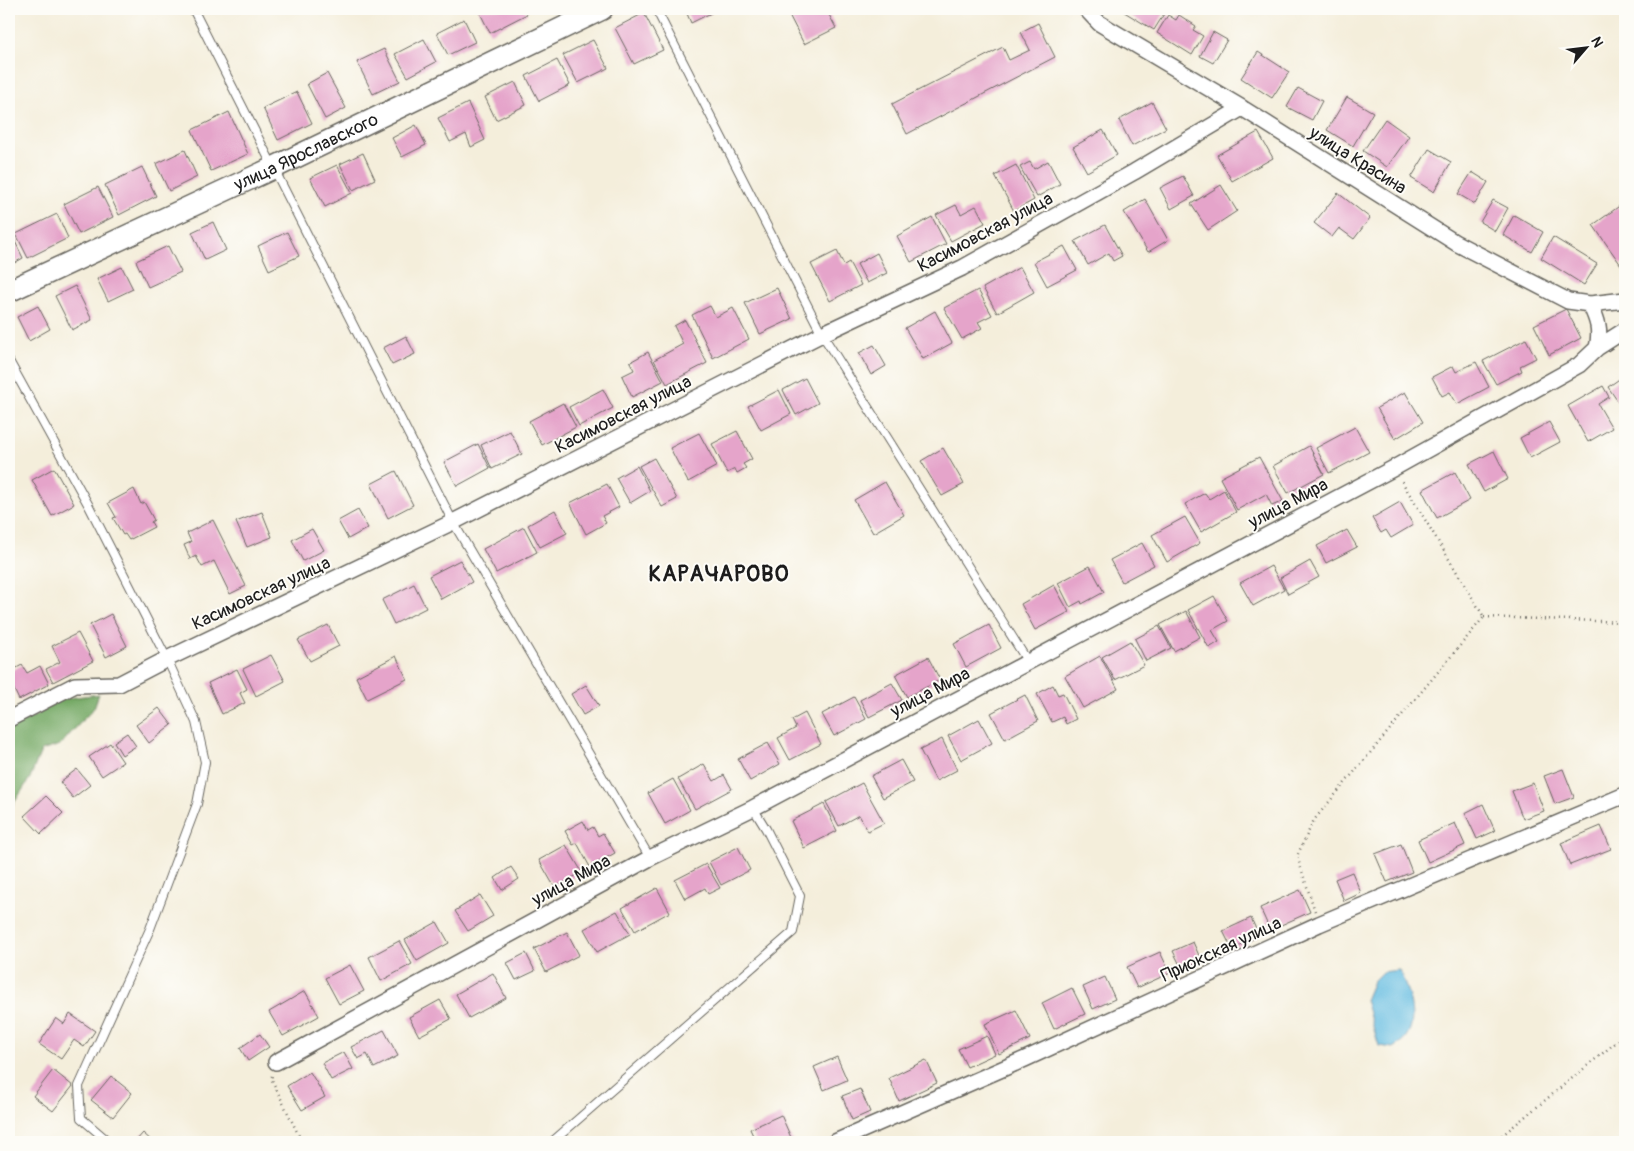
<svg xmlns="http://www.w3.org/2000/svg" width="1634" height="1151" viewBox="0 0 1634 1151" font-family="Pangolin,sans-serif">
<rect width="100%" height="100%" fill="#fdfcf7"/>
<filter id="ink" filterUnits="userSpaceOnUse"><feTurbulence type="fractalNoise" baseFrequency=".02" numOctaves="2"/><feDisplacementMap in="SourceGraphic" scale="10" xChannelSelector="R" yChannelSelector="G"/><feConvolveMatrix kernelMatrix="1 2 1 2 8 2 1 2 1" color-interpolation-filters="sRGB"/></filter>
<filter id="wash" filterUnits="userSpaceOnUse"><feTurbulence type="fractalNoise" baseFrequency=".0096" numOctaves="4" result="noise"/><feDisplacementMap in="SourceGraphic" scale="20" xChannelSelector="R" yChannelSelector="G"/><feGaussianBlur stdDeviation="1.12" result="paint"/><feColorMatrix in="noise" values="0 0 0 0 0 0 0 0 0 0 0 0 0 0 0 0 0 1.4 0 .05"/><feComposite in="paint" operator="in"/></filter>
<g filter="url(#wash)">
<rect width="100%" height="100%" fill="#f4eedb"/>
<path fill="#75a965" stroke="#486240" d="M99,694l-5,14 -34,37 -19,6 -11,27 -21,33v-84l28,-12 23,-16z"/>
<path fill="#64bce1" stroke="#406c7e" d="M1399,970c8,18 21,50 6,68 -3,4 -8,7 -12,10l-14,-2 -14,-46 8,-19 9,-9z"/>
<g id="blocks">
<path fill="#e5a4ca" d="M478,9h46l3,5 -37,19z
M685,9h34l-28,14z
M786,9h40l10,19 -32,16z
M1122,9h45l-13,21 -33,-20z
M644,13l19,37 -29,14 -19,-36z
M1168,15l8,5 3,-5 17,11 -3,4 10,6 -11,19 -35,-22z
M464,19l11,23 -27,13 -11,-22z
M1038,23l17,34 -148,77 -15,-30 111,-57 6,13 21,-10 -9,-18z
M1213,32l14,8 -14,23 -13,-7z
M424,39l12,23 -28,15 -13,-23z
M593,40l15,28 -30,15 -15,-28z
M384,49l16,32 -27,13 -16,-32z
M1258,52l31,20 -17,26 -31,-20z
M557,60l13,25 -31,16 -13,-25z
M327,73l19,35 -21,11 -18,-35z
M515,82l11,23 -30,15 -11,-23z
M1298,88l24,13 -10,19 -25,-13z
M297,92l15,31 -34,17 -15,-32z
M1347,97l26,15 -20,34 -26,-16z
M1152,102l14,26 -34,18 -13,-26z
M468,103l17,37 -14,7 -5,-13 -16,8 -12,-24z
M229,112l19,42 -37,17 -19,-41z
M1385,119l24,17 -22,31 -24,-16z
M416,125l10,20 -24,12 -10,-19z
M1103,130l14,25 -30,17 -14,-25z
M1258,132l15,26 -41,23 -15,-26z
M1429,149l22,13 -17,30 -23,-14z
M185,150l12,27 -28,14 -13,-27z
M363,153l12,26 -22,11 -13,-26z
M1048,161l12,23 -23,13 -17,-30 10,-5 4,7z
M337,165l15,28 -27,14 -15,-29z
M1016,165l18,35 -20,11 -19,-35z
M142,167l14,29 -37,19 -14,-30z
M1472,172l16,10 -13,22 -17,-10z
M1183,176l11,20 -23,13 -11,-21z
M1221,185l16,26 -29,19 -17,-26z
M98,187l15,30 -34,17 -15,-30z
M1338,193l32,25 -16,21 -15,-11 -7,9 -18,-14z
M1145,199l23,41 -20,12 -24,-40z
M1493,200l15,8 -13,23 -15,-9z
M1625,202v60l-4,3 -28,-40z
M956,205l5,9 15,-8 9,17 -34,18 -15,-26z
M57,214l11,24 -40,20 -12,-24z
M1514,215l29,17 -11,20 -29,-17z
M932,217l14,27 -35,18 -14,-26z
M213,222l13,28 -21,10 -13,-28z
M1105,225l17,31 -9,5 -4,-8 -21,12 -13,-24z
M9,229l14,29 -14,8z
M287,232l12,24 -30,14 -11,-24z
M1553,237l44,27 -13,21 -43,-27z
M168,246l13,26 -33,15 -12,-26z
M1064,246l13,24 -30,16 -13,-24z
M837,251l7,14 5,-3 12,23 -31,16 -19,-37z
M877,253l10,20 -20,10 -10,-19z
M122,267l11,22 -25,12 -11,-22z
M1020,267l14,25 -37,21 -14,-25z
M75,286l17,34 -20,10 -17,-34z
M777,288l15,31 -32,15 -15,-31z
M978,290l14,25 -14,7 4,6 -20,11 -18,-31z
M38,306l12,23 -21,12 -12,-24z
M710,306l6,11 17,-9 16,31 -36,19 -21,-43z
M1566,309l15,29 -32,17 -15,-30z
M935,311l17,32 -29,16 -18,-31z
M685,320l22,43 -40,21 -13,-24 29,-16 -9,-18z
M406,336l9,18 -23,11 -9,-17z
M1526,339l10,19 -16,8 2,5 -26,13 -13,-23z
M874,345l12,21 -15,9 -12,-22z
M648,352l15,29 -31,16 -10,-21 12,-6 -4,-8z
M1476,362l13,25 -32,17 -7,-12 -8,4 -10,-19 21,-11 3,6z
M1625,375v37l-17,-25z
M805,378l13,25 -22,12 -13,-25z
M1603,386l6,11 -11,7 14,24 -24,14 -20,-36z
M603,389l10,19 -34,18 -10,-19z
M779,390l12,24 -30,16 -13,-24z
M1405,392l18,30 -28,17 -18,-31z
M563,403l13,24 -34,18 -13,-24z
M1549,422l11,20 -30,16 -10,-20z
M1355,427l14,25 -40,21 -13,-25z
M510,431l12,23 -30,15 -11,-24z
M737,431l15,28 -9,5 3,4 -9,5 -2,-4 -8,4 -15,-29z
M699,433l18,33 -29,16 -18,-34z
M478,444l12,24 -33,18 -13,-24z
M1309,446l15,28 -36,19 -15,-27z
M943,448l21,36 -22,12 -21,-35z
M1494,451l14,28 -24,13 -15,-28z
M1259,457l24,44 -11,5 -6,-12 -29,16 -17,-32z
M654,458l23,41 -15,8 -23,-41z
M637,466l13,25 -20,12 -14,-25z
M54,468l20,36 -22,12 -20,-36z
M396,471l17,34 -25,13 -17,-34z
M1455,472l15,28 -33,18 -15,-28z
M885,482l19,33 -31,18 -19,-33z
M607,484l12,23 -17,9 4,7 -20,11 -16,-31z
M134,489l7,15 3,-2 10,18 -3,2 3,5 -25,13 -4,-6 -2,1 -10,-17 3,-1 -8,-14z
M1224,490l12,22 -35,20 -16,-28 20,-11 4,6z
M1400,502l13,23 -22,13 -5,-8 -5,3 -9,-15z
M358,510l10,18 -20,11 -10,-18z
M555,510l12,23 -27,14 -12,-22z
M262,512l10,25 -25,10 -11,-25z
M1185,517l15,26 -33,19 -15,-27z
M213,520l33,66 -16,8 -16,-33 -12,6 -6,-11 -6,3 -6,-14 7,-3 -4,-9z
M524,527l13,25 -41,21 -13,-24z
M312,529l12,21 -21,11 -11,-21z
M1347,530l10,17 -31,16 -9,-17z
M1142,543l12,22 -32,17 -12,-22z
M460,560l12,22 -31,17 -12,-23z
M1310,561l9,16 -31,17 -8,-16z
M1090,566l14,26 -22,12 -1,-3 -11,6 -12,-24z
M1271,566l13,23 -31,17 -13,-23z
M414,584l12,24 -32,16 -12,-24z
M1054,585l15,27 -34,18 -14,-26z
M1214,596l14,25 -16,9 7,12 -10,6 -21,-38z
M1186,611l14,26 -26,14 -14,-26z
M111,614l16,32 -21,11 -16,-32z
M328,625l11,21 -29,15 -12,-21z
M989,625l12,23 -35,19 -12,-23z
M1159,626l12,22 -25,13 -11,-22z
M78,633l15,28 -40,21 -7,-13 14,-7 -8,-16z
M1130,641l14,24 -29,15 -13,-23z
M271,655l14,26 -29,15 -13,-27z
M396,656l11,23 -40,20 -11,-22z
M1100,656l18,33 -35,19 -18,-32z
M928,657l12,23 -33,17 -12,-22z
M22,665l5,8 13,-7 9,18 -30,16 -10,-21v-7z
M237,669l10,20 -7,4 5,10 -23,11 -14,-31z
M892,683l10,17 -33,17 -9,-17z
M586,685l13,21 -16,9 -12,-21z
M1053,685l5,10 5,-2 13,26 -10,5 -3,-7 -11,5 -15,-28z
M1025,695l13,26 -33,18 -14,-26z
M854,697l12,22 -32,17 -12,-22z
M159,708l13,17 -23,18 -13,-18z
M805,713l16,31 -31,16 -12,-22 18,-10 -4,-8z
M979,719l13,24 -31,17 -13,-24z
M127,733l9,13 -14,9 -8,-13z
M942,739l15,31 -21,11 -16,-31z
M110,743l13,19 -21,14 -13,-19z
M768,743l12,21 -30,17 -12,-22z
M901,760l12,22 -30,16 -12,-22z
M704,764l10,17 10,-6 8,14 -37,20 -17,-30z
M77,769l13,16 -17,13 -13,-16z
M1563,769l11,28 -19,7 -11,-28z
M673,779l17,31 -25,14 -17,-31z
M862,783l22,40 -16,8 -9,-16 -20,11 -13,-24z
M1533,783l11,28 -21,8 -11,-28z
M46,796l17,17 -22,21 -17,-18z
M824,804l13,27 -33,17 -13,-27z
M1483,804l12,27 -18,8 -12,-26z
M583,821l5,9 5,-3 5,9 5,-3 12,20 -25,14 -13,-24 -4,2 -8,-14z
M1455,823l10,22 -37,17 -10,-22z
M1601,826l10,23 -41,16 -9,-22z
M1401,844l11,28 -25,10 -12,-28z
M566,845l16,27 -27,16 -16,-28z
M738,847l12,23 -29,15 -12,-23z
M706,864l14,24 -12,6 -3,-6 -20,11 -10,-19z
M511,867l8,12 -17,11 -7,-12z
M1352,872l9,21 -17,8 -9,-22z
M657,888l13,24 -35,19 -13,-23z
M1300,890l10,22 -40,18 -10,-22z
M480,895l13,21 -25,15 -13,-20z
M617,911l13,23 -33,18 -13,-23z
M1251,918l8,18 -27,13 -9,-18z
M437,922l12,21 -32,18 -12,-21z
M567,932l12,23 -33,17 -12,-23z
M399,941l13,23 -31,17 -12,-24z
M1193,942l8,18 -19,9 -9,-18z
M1160,952l10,21 -33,15 -10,-21z
M526,953l9,18 -19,9 -9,-17z
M350,965l14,26 -25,13 -14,-26z
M493,973l13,25 -37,20 -13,-24z
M1105,977l10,22 -22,10 -10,-22z
M1072,988l13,26 -31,15 -12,-26z
M305,991l14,25 -36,20 -14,-24z
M440,1000l11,19 -32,17 -10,-19z
M1016,1010l14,29 -31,15 -14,-30z
M70,1014l25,17 -11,16 -10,-7 -13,19 -22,-15 17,-26 8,6z
M384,1030l14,26 -24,12 -7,-14 -9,5 -7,-12z
M260,1034l9,13 -21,14 -8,-13z
M987,1036l8,18 -28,13 -9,-18z
M344,1052l9,17 -22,11 -9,-17z
M837,1057l10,23 -23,10 -10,-23z
M926,1060l11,23 -38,18 -10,-23z
M53,1070l20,16 -20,25 -20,-15z
M310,1072l15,25 -23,13 -15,-24z
M111,1076l21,17 -19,24 -22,-17z
M860,1089l10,23 -18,8 -10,-24z
M781,1115l12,27h-37l-6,-13z
M143,1133l10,9h-18z"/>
</g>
</g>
<g filter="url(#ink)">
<use href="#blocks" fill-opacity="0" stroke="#68665f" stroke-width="1"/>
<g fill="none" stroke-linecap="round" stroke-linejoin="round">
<defs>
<path id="lane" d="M193,9l260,513 197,336
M656,9l166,325 206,328
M9,361l80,145 78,153 29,63 9,40 -8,42 -47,125 -71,157 2,32 28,24
M552,1142l241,-210 7,-36 -34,-67 -13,-21"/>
<path id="street" d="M1086,9l13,14 143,85 214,135 112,58 22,3 35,-4
M1590,304c8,17 11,26 7,44
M9,719l66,-34 44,-1 48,-25 286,-137 369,-188 140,-66 172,-96 108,-64
M276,1062l374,-204 103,-50 641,-340 185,-103 18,-17 28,-18
M835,1142l190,-83 294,-135 306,-129"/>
<g id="secondary">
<path id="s1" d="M9,291l264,-123 329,-159"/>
</g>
</defs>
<use href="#lane" stroke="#68665f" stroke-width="10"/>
<use href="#street" stroke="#68665f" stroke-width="18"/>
<use href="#secondary" stroke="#68665f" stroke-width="24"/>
<path stroke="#68665f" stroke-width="2.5" stroke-dasharray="1 4" stroke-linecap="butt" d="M1484,617l141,5
M1315,911l-18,-55 17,-36 170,-203 -83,-137
M272,1076l-1,2 31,64
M1494,1142l131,-107"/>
<use href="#lane" stroke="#fff" stroke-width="8"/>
<use href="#street" stroke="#fff" stroke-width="15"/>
<use href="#secondary" stroke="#fff" stroke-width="21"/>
</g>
</g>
<g text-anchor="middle" stroke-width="4" stroke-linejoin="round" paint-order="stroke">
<g font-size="18" fill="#1c1c1c" stroke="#fdfcf7">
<text dy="6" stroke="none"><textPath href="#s1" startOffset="328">улица Ярославского</textPath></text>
<text transform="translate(1358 160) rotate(32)" y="6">улица Красина</text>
<text transform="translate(985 232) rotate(-28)" y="6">Касимовская улица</text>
<text transform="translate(623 414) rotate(-27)" y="6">Касимовская улица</text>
<text transform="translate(1288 503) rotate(-28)" y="6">улица Мира</text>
<text transform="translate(261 593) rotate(-25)" y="6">Касимовская улица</text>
<text transform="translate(930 692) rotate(-28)" y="6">улица Мира</text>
<text transform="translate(571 880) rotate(-29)" y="6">улица Мира</text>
<text transform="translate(1221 949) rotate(-25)" y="6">Приокская улица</text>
</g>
<g font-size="22" font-weight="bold" letter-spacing="1" fill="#1c1c1c" stroke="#fdfcf7">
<text x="719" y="581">КАРАЧАРОВО</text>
</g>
</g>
<rect width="1634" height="1151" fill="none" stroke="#fdfcf7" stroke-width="30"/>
<g transform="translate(1586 48) rotate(62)" stroke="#fdfcf7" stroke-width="4" paint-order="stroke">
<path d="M0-4L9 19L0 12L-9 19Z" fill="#1c1c1c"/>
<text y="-8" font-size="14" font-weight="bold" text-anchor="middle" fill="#1c1c1c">N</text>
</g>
</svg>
